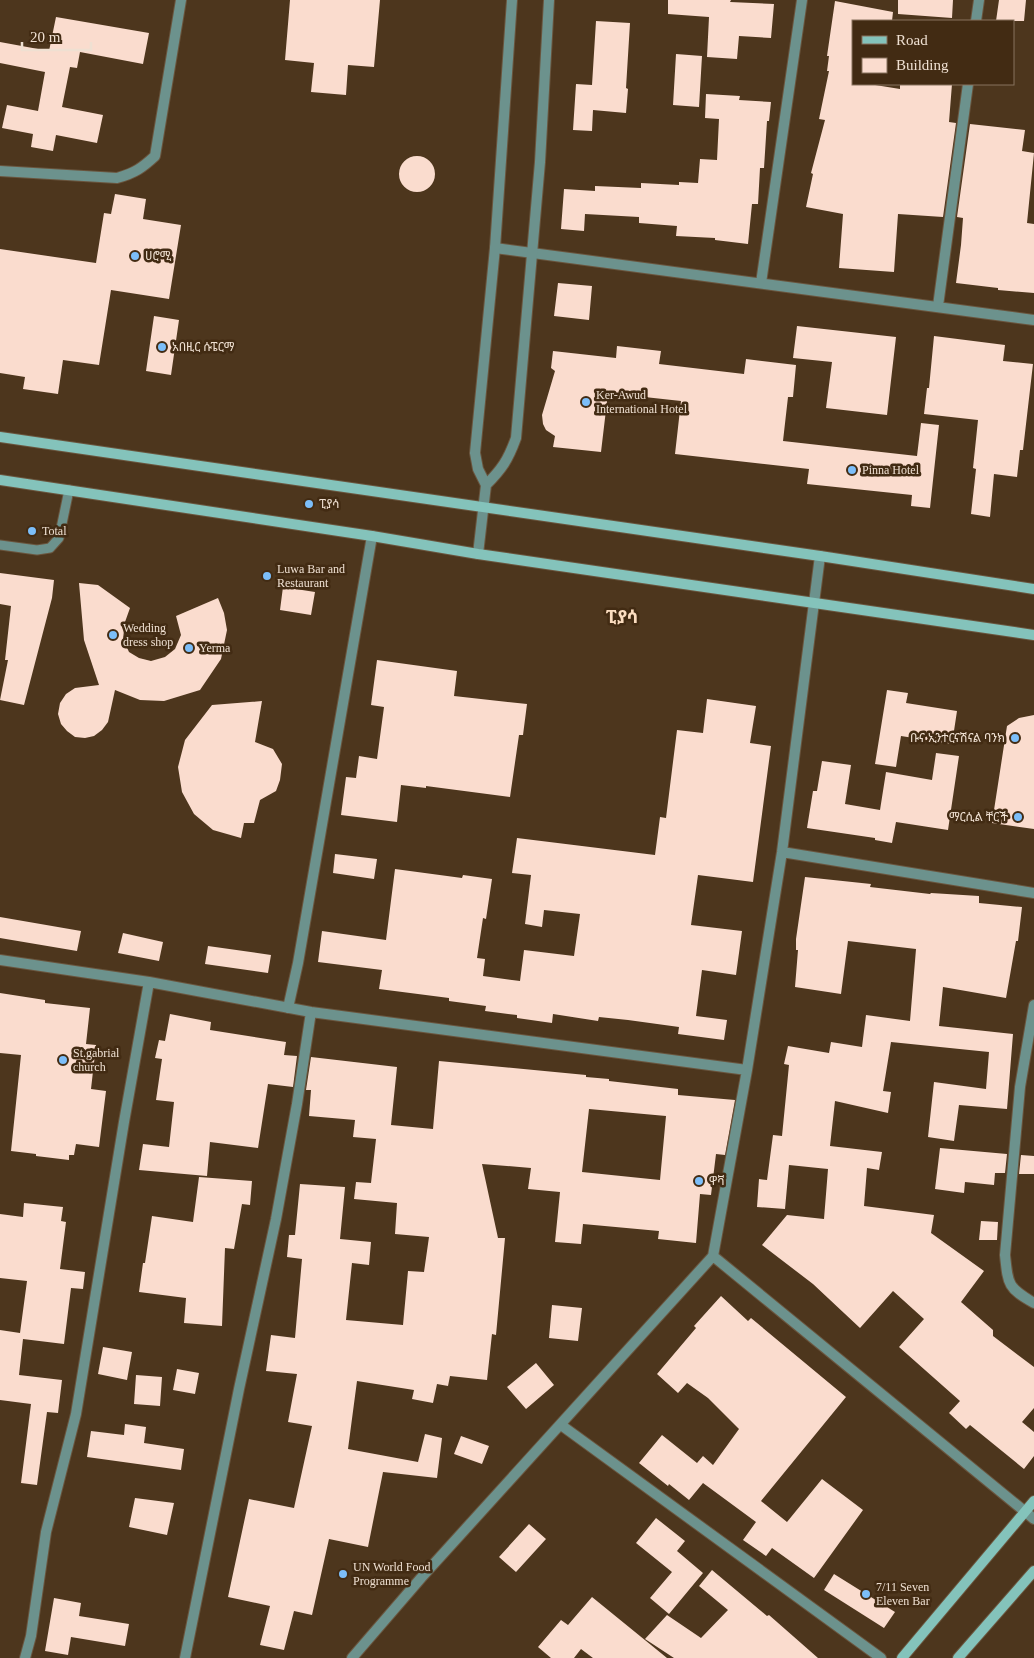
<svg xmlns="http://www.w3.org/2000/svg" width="1034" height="1658" viewBox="0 0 1034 1658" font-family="'Times New Roman','Noto Sans Ethiopic',serif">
<rect width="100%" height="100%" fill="#4d361d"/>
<path fill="#fadcce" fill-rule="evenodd" d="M290,0h90l-6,67 -26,-2 -2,30 -35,-3 3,-29 -29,-3z
M668,0h63l-1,2 44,2 -3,34 -32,-2 -2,23 -30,-2 2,-40 -41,-3z
M898,0h55l-1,18 -54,-4z
M999,0h27l-2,21h-28z
M835,1l58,11 -1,9h-39v63h16l31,5v-5h52l-3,38 7,1 -13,94 -45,-3 -4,58 -55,-4 4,-54 -37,-7 7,-33 -2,-1 14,-53 -6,-1 10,-48h-2l2,-15h-2z
M56,17l93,16 -6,31 -63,-12 -3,16 -7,-1 -8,40 41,8 -6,28 -41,-8 -3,16 -22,-4 2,-13 -31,-6 5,-23 31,6 7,-39 -45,-9v-21l49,9z
M596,21l34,2 -4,65 2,1 -2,24 -33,-3 -1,21 -19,-1 3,-46 16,1z
M676,54l26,2 -3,51 -26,-2z
M706,94l34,2 -1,4 32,2 -2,19h-2l-3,47h-4l-2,36h-6l-4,40 -33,-4v-2l-39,-2 1,-10 -38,-3v-6l-54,-3 -1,17 -23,-2 3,-40 31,2v-5l46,2v-5l38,2v-3l19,1 2,-24 17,1 2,-41 -14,-1z
M970,124l55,6 -3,21 12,2 -7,70 7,1v69l-36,-3v-2l-42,-5 5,-38 2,-27 -6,-1z
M399 174a18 18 0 1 1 36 0a18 18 0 1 1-36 0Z
M115,194l31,5 -3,20 38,6 -12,74 -58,-9 -12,75 -36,-5 -5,34 -35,-5 2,-12 -25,-4v-124l96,14 8,-50 7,1z
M558,283l34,3 -3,34 -35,-4z
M154,316l25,4 -8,55 -25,-4z
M797,326l99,11 -9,78 -61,-7 6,-46 -39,-4z
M934,336l71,9 -2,16 30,3 -10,86h-3l-3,27 -23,-3 -4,43 -19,-3 5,-45 -3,-1 5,-48 -54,-6 3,-26h2z
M617,346l44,5 -2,13 85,10 2,-15 50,6 -3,32h-5l-5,44 134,15 4,-33 18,2 -9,83 -19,-2 1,-11 -105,-11 2,-15 -134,-15 6,-53 -73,-8 -7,59 -48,-5 2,-11 -9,-6 -3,-6 -1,-9 13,-44 -4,-3 2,-17 63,7z
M0,573l54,7 -2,18 -28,107 -24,-5 8,-40h-3l6,-54 -11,-2z
M79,583l19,2 32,23 -5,14 -2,17 6,13 10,6 12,3 14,-4 10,-8 6,-14 -5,-19 42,-18 6,15 3,17 -6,29 -21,31 -36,11 -24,-1 -25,-10 -7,32 -6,8 -8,6 -9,2 -10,-1 -8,-6 -6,-7 -3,-10 2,-11 6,-9 9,-6 24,-3 -15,-45z
M283,587l32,5 -4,23 -31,-5z
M377,660l80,11 -3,25 73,8 -4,31h-4l-9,62 -84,-11v2l-25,-3 -4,37 -56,-7 5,-38 10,1 3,-22 18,3 7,-52 -13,-2z
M887,690l21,3 -2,10 51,8 -5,33 -51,-8 -5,31 -21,-3z
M707,699l49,7 -6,37 21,3 -18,136 -55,-7 -7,50 51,6 -6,44 -34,-5 -6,46 31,4 -3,20 -46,-6 1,-7 -51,-7 -29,-3 -1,4 -45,-7 -1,9 -35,-5v-3l-32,-4 1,-5 -37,-5v-3l-70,-9 3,-19 -64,-8 4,-31 64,9 9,-71 67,9 1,-3 29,4 -6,40 -3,-1 -6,40 8,1 -2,17 37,5 4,-31 50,6 6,-42 -36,-4 -2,17 -17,-3 6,-49 -19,-2 5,-35 138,17 5,-38 6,1 11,-88 26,3z
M262,701l-7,41 18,7 9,15 -2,16 -4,11 -16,9 -6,23h-10l-3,15 -28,-8 -19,-16 -12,-22 -4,-25 7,-27 27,-35z
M1034,715v114l-42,-6 15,-97 12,-8z
M936,753l23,3 -11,74 -52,-8 -4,21 -17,-3v-2l-68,-10 6,-37h4l5,-30 29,4 -6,39 35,6 6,-38 46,8z
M335,854l42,5 -3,20 -41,-6z
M805,877l66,7 -1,3 60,7 1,-1 48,3v7l43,4 -4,34h-2l-10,57 -63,-11 -4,39 74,8 -6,75 -48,-4 -5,36 -26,-4 6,-55 52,7 3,-37 -98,-10 -8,49 8,1 -3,21 -53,-12 -5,45 52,6 -3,18 -12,-2 -3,38 70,9 -3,18 53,38 -23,31 32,28v6l41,31v41l-12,14 12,10v24l-10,13 -54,-44 -4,4 -17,-16 11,-12 -61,-54 25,-28 -31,-28 -33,37 -47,-44 -51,-39 25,-30 37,4 4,-50 -39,-4 -4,44 -28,-2 2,-28 8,1 6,-45 9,1 7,-71 -5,-1 4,-18 41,7 2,-11 31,5 4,-32 44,6 6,-72 -68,-8 -7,53 -46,-7 3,-37h-2v-11z
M0,917l81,14 -4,20 -77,-13z
M123,933l40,9 -4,19 -41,-8z
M208,946l63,9 -3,18 -63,-9z
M0,993l45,7v3l45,5 -4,36 10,1 -5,44 15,2 -7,56 -23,-3 -2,11h-5v5l-33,-4v-2l-25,-3 10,-96 -21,-2z
M170,1014l41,8 -1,8 76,12 -2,13 13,1 -4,31 -25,-3 -10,64 -48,-6 -3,34 -68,-6 4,-26 26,3 5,-45 -18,-2 6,-41 -7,-1 4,-18 6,1z
M311,1057l86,10 -6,58 42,4 6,-68 147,14v2l23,2v2l69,8v6l57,5 -10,55 -9,-1 -5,41 -11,-1 -4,49 -38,-4 1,-8 -76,-7 -2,20 -26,-2 5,-50 -32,-3 3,-21 -49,-4 16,74h7l-9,97 -4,-1 -5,46 -37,-4 -2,10 -11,-2 -4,19 -21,-4 2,-9 -57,-9 -9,68 70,13 7,-28 17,4 -5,40 -54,-6 -15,75 -39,-8 -17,76 -18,-4 -10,39 -24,-5 10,-39 -42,-9 21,-98 45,9 18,-82 -24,-4 9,-48 -31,-3 5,-36 24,3 7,-79 -15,-2 2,-22h6l5,-51 45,3 -5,52 31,3 -2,23 -17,-2 -6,57 57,5 5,-54 16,1 5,-35 -34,-3 2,-31 -43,-4 2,-17 15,1 5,-44 -23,-2 2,-17 -46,-4 2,-26h-5zM589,1109l77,7 -6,64 -78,-8z
M940,1148l67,6 -2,19h-10l-1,12 -29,-3 -1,11 -29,-4z
M1021,1155l13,1v18h-15z
M199,1177l53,4 -2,24 -8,-1 -8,45 -9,-1 -3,78 -38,-3 2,-25 -47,-6 4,-29h2l7,-47 41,6z
M24,1203l39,4 -2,14 5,1 -6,47 25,3 -2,17 -12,-1 -7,56 -41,-5 -4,36 43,5 -4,33 -11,-1 -10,73 -16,-2 10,-79 -31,-4v-70l20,3 7,-52 -27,-3v-64l23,3z
M981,1221l17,1 -1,18h-18z
M721,1296l27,25 3,-3 95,79 -85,104 26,21 35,-43 41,31 -49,68 -42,-30 -6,8 -23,-16 13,-18 -53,-39 -14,17 -20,-16 -1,2 -29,-23 23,-28 35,28 6,-7 10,9 26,-36 -31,-31 -21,-15 -9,10 -21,-19 39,-46 -2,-2z
M552,1305l30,3 -4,33 -29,-3z
M103,1347l29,5 -5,28 -29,-6z
M536,1363l18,22 -28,24 -19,-22z
M177,1369l22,4 -4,21 -22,-4z
M136,1375l26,2 -2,29 -26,-2z
M125,1424l21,3 -2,16 40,6 -3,21 -94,-13 4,-26 33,4z
M461,1436l28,10 -7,18 -28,-10z
M135,1498l39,5 -7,32 -38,-8z
M656,1518l29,23 -8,10 26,22 -34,41 -19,-16 22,-26 -36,-29z
M529,1524l17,15 -30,33 -17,-15z
M712,1570l55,46 2,-1 49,43h-144l-29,-19 22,-24 34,23 27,-28 -29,-24z
M834,1574l61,38 -11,16 -60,-38z
M592,1597l75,61h-74l-12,-9 -7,9h-23l-13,-11 23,-27 7,5z
M54,1598l27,5 -2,13 50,8 -4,22 -54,-9 -3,18 -23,-4z"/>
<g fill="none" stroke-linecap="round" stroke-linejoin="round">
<defs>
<path id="service" d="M0,545l37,5 13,-2 9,-10 10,-48"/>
<path id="minor" d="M976,21l3,-21
M0,171l117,7c18,-5 25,-10 38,-22l26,-156
M495,248l539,72
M761,283l41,-283
M938,306l30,-222
M782,852l252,41
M0,960l149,22 162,30 436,58
M1034,1005l-14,82 -15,168c3,30 3,33 29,48
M288,1008l10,-45 74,-427
M713,1256l321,263
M561,1425l320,233
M25,1658l6,-22 15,-104 30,-118 48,-292 25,-140
M185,1658l54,-269 37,-170 21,-115 14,-92
M352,1658l69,-80 292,-322 34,-186 35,-218 38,-296"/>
<path id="tertiary" d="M486,485c16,-16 22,-25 30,-47l24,-276 9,-162
M478,554l8,-69 -8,-16 -3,-16 20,-205 17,-248"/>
<path id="secondary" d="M0,437l820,119 214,33
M0,480l372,56 106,18 556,81
M902,1658l132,-157
M958,1658l76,-87"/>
</defs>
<use href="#service" stroke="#6a553e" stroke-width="11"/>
<use href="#minor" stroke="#6a553e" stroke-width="12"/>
<use href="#tertiary" stroke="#6a553e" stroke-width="12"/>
<use href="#secondary" stroke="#6a553e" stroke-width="12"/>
<use href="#service" stroke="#6c928d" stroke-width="9"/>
<use href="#minor" stroke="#6c928d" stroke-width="10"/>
<use href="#tertiary" stroke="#6c928d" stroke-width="10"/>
<use href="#secondary" stroke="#84c3bb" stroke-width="10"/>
</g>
<g fill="#7cbef9" stroke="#422b13" stroke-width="2">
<circle cx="135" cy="256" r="5"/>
<circle cx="162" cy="347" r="5"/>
<circle cx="586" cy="402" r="5"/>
<circle cx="852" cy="470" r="5"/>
<circle cx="309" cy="504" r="5"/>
<circle cx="32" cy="531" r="5"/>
<circle cx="267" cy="576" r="5"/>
<circle cx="113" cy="635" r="5"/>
<circle cx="189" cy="648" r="5"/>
<circle cx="1015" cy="738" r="5"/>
<circle cx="1018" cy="817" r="5"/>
<circle cx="63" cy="1060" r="5"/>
<circle cx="699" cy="1181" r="5"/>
<circle cx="343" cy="1574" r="5"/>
<circle cx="866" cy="1594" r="5"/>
</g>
<g text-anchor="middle" stroke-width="5" stroke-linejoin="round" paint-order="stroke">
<g font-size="12" fill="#efe0d2" stroke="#422b13" text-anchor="start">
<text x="145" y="260">ሀሮሚ</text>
<text x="172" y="351">አበዚር ሱፔርማ</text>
<text x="596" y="399">Ker-Awud<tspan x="596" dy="14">International Hotel</tspan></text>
<text x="862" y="474">Pinna Hotel</text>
<text x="319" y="508">ፒያሳ</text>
<text x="42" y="535">Total</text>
<text x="277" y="573">Luwa Bar and<tspan x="277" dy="14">Restaurant</tspan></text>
<text x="123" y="632">Wedding<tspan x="123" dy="14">dress shop</tspan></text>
<text x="199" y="652">Yerma</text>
<text x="1005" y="742" text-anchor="end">ቡና ኢንተርናሽናል ባንክ</text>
<text x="1008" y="821" text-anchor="end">ማርሲል ቸርች</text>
<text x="73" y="1057">St.gabrial<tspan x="73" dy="14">church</tspan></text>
<text x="709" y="1185">ዋቫ</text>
<text x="353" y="1571">UN World Food<tspan x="353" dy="14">Programme</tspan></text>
<text x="876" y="1591">7/11 Seven<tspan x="876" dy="14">Eleven Bar</tspan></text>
</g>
<g font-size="18" font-weight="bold" fill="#fbddc0" stroke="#422b13">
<text x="622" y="623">ፒያሳ</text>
</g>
</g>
<rect x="852" y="20" width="162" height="65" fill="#422b13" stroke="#87735f"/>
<rect x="862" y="36" width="25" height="8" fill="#84c3bb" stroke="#87735f"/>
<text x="896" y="45" font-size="15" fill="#efe0d2">Road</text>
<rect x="862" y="58" width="25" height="15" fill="#fadcce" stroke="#87735f"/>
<text x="896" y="70" font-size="15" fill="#efe0d2">Building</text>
<path d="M22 42v8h69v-8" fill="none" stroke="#efe0d2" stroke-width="2.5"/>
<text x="30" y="42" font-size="15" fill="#efe0d2" stroke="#422b13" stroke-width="4" paint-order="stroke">20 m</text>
</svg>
